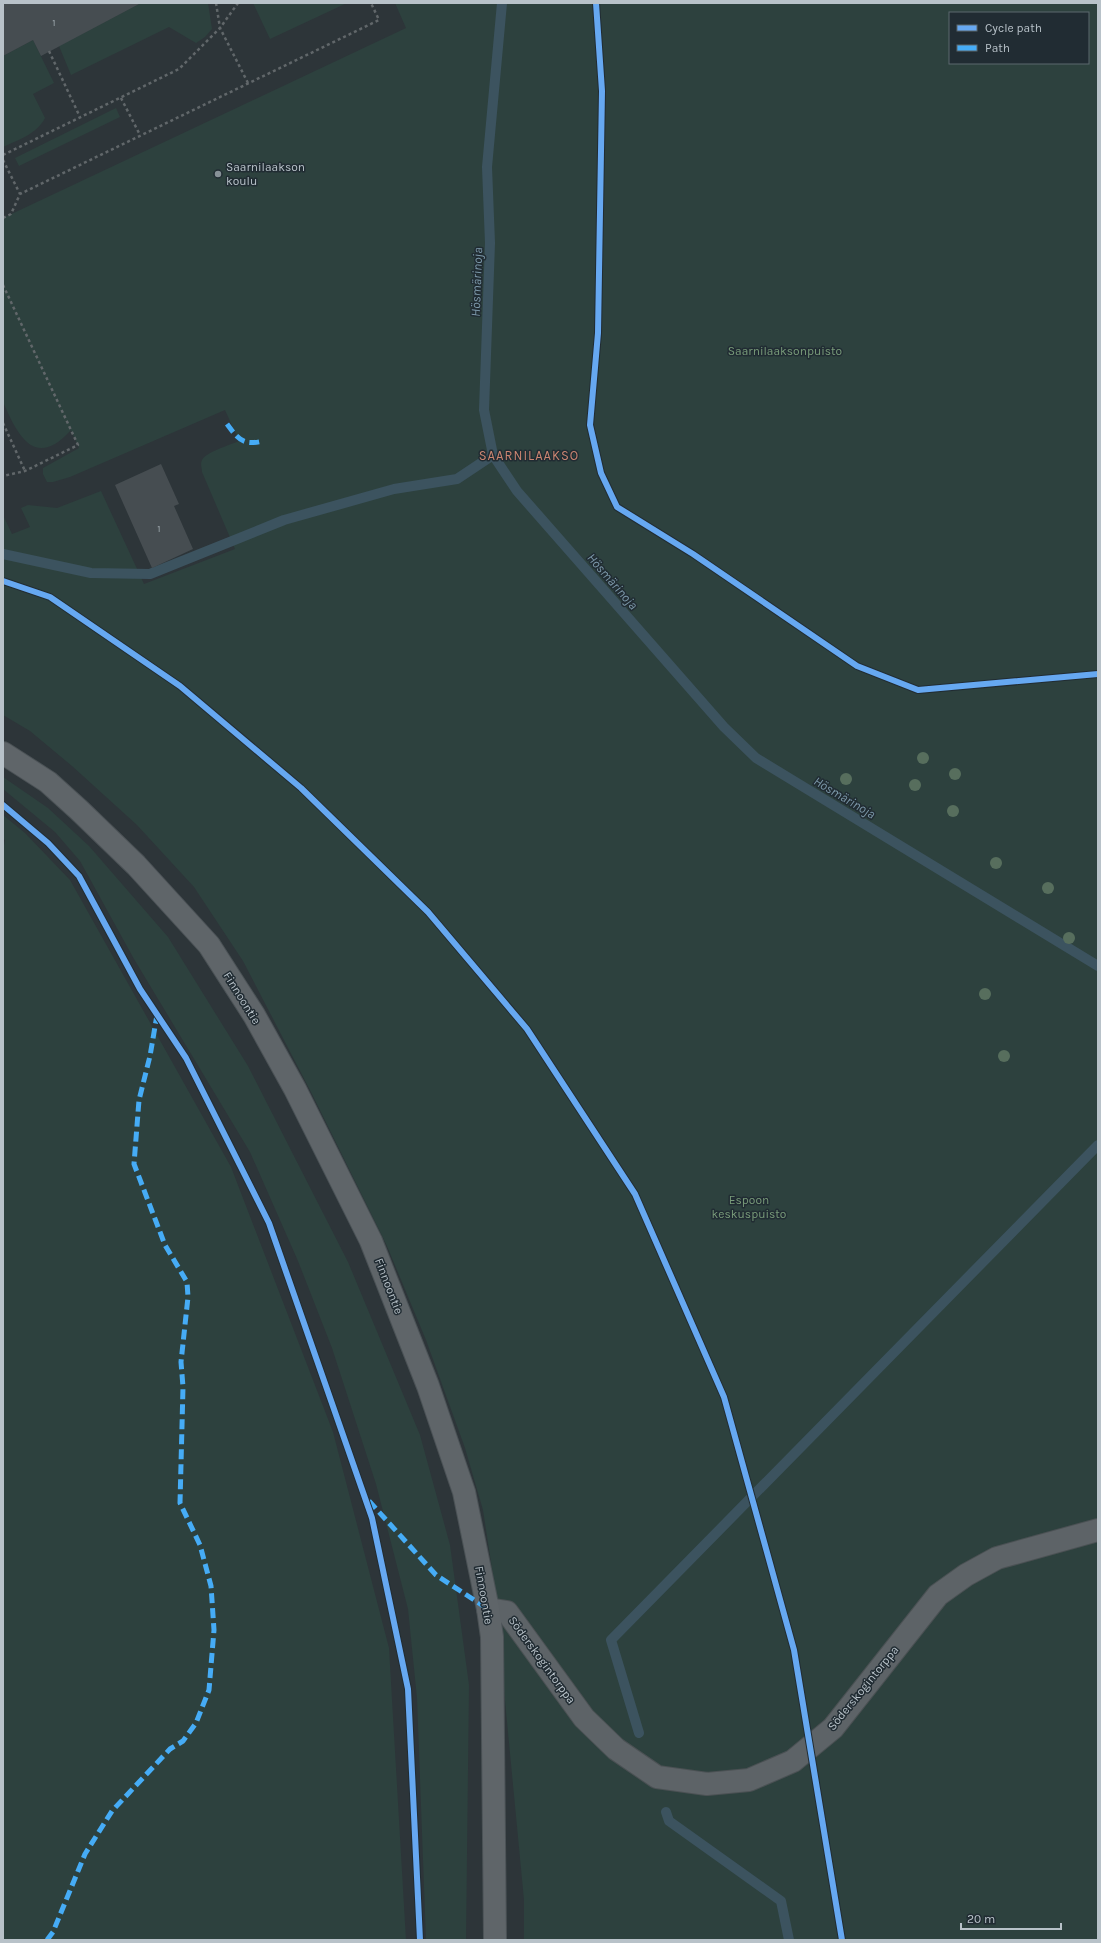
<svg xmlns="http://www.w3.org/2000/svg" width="1101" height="1943" font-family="Karla,sans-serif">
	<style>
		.green { fill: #2d413e; fill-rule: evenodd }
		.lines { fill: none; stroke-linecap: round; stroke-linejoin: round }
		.stream { stroke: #3c535f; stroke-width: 10 }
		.building { fill: #464d51 }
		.street-casing { stroke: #4b5154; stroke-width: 24 }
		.primary-casing { stroke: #4b5256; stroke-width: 24 }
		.path { stroke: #61676a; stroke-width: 2.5; stroke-dasharray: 3 3; stroke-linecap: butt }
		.street { stroke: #5d6367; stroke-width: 22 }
		.primary { stroke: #5f6569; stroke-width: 22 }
		.quiet { stroke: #46acf6; stroke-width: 5; stroke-dasharray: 10 5; stroke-linecap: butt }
		.cycleway-casing { stroke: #212c33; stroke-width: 8 }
		.cycleway { stroke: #66a8f1; stroke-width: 6 }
		.tree { fill: #576e5d }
		.poi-dot { fill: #879197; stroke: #212c33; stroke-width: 1.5 }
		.labels { text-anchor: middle; stroke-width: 3; stroke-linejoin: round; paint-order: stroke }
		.number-label { font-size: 10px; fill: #9ca5ab }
		.poi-label { font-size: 12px; fill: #b8c2c9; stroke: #212c33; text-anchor: start }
		.park-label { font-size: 12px; fill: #799c7a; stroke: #212c33 }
		.street-label { font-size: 12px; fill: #b8c2c9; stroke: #212c33 }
		.water-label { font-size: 13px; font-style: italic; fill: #7c98a9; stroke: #212c33 }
		.neighbourhood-label { font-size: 13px; letter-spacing: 1px; fill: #cb8571; stroke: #212c33 }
	</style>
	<rect width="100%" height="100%" fill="#2d3539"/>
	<!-- green -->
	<path class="green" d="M 141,3 L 208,3 L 212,29 L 205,37 L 196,43 L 169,27 L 71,75 L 59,46 Z
		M 253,3 L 347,3 L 270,39 Z
		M 395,3 L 1098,3 L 1098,1940 L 524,1940 L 524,1900 L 493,1575 L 483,1510 L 465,1448 L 426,1340 L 387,1246 L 311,1092 L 243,961 L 194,887 L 137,825 L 72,766 L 30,731 L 3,715 L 3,515 L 12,534 L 30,527 L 21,508 L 28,505 L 57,508 L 101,491 L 144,584 L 235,549 L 202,472 C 202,468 200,464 202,460 C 206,452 230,445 239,441 L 225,410 L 70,477 L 53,482 L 47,482 L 43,474 L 43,468 L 79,448 L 71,430 C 35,470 18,436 3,402 L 3,218 L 406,28 ZM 950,13 L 1088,13 L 1088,63 L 950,63 Z
		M 33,40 L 54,83 L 33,94 L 45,118 C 37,134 18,140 3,147 L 3,56 Z
		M 116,108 L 120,117 L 19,166 L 15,158 Z
		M 3,777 L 48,808 L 89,846 L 168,937 L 248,1066 L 348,1262 L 420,1435 L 450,1545 L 469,1685 L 466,1940 L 426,1940 L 417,1698 L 408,1609 L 376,1484 L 332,1348 L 298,1261 L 250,1152 L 134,959 L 80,861 L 55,832 L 3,789 Z
		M 3,815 L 25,833 L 70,880 L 231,1167 L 333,1432 L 389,1648 L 406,1940 L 3,1940 L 3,850 L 5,840 L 3,839 Z"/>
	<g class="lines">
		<!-- stream -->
		<path class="stream" d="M 502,3 L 487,167 L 490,243 L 484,410 L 493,455 L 517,491 L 724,727 L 756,758 L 1098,966
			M 3,554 L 91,573 L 150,574 L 284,520 L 394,489 L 457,479 L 493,455
			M 639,1733 L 611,1640 L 1098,1145
			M 666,1812 L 669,1821 L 781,1901 L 789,1940"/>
	</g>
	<!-- building -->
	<path class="building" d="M 3,3 L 141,3 L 41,56 L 33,40 L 3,56 Z
		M 161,464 L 179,504 L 174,506 L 193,549 L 152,568 L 115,485 Z"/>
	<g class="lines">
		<defs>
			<path id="street" d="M 488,1609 L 507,1612 L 584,1718 L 616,1749 L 657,1777 L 707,1784 L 749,1780 L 793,1761 L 833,1728 L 938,1595 L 966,1575 L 997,1558 L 1098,1530"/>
			<path id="primary" d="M 3,753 L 48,782 L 79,810 L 136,865 L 209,945 L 254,1015 L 295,1089 L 371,1241 L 428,1386 L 464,1492 L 488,1609 L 492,1637 L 495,1940"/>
		</defs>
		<!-- street casing -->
		<use href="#street" class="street-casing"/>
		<!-- primary casing -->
		<use href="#primary" class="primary-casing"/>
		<!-- path -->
		<path class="path" d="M 216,3 L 220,28 L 248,83
			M 49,51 L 80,117
			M 121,98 L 140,135
			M 3,155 L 179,69 L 220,28 L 238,3
			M 3,160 L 20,194
			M 3,218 L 11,214 L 20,194 L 379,20 L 371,3
			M 3,285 L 78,445 L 25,471 L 3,476
			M 3,423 L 25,471"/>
		<!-- street -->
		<use href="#street" class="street"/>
		<!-- primary -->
		<use href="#primary" class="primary"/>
		<!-- quiet -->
		<path class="quiet" d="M 227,424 C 238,439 243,446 263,441
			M 369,1501 L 436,1575 L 488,1609
			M 47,1940 L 53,1932 L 85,1854 L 112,1811 L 170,1749 L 183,1741 L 196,1723 L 209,1690 L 214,1630 L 211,1586 L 200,1545 L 180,1503 L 183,1387 L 181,1362 L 188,1297 L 187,1282 L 165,1245 L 134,1164 L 139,1100 L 150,1056 L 157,1015"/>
		<defs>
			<path id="cycleway" d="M 596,3 L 602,91 L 598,333 L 590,425 L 601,473 L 617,507 L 693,554 L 857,666 L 918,690 L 1098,674
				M 3,581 L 50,597 L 180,686 L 301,788 L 428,912 L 527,1029 L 635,1194 L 724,1397 L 794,1650 L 842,1940
				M 3,805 L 48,843 L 79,876 L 140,989 L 186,1058 L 269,1223 L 372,1518 L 408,1689 L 420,1940"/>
		</defs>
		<!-- cycleway casing -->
		<use href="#cycleway" class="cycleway-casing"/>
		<!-- cycleway -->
		<use href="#cycleway" class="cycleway"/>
	</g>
	<!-- trees -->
	<g class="tree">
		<circle cx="923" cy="758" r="6"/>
		<circle cx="955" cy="774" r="6"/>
		<circle cx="846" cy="779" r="6"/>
		<circle cx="915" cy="785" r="6"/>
		<circle cx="953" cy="811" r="6"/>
		<circle cx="996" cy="863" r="6"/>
		<circle cx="1048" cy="888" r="6"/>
		<circle cx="1069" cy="938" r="6"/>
		<circle cx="985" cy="994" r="6"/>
		<circle cx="1004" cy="1056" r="6"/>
	</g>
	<!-- markers -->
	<circle class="poi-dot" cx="218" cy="174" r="4"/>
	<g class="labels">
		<!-- number labels -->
		<g class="number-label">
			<text x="54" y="26">1</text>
			<text x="159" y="532">1</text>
		</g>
		<!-- poi labels -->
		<g class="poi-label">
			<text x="226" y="171">Saarnilaakson<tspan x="226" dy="14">koulu</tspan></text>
		</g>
		<!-- park labels -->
		<g class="park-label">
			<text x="785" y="355">Saarnilaaksonpuisto</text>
			<text x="749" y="1204">Espoon<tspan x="749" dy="14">keskuspuisto</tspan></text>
		</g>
		<!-- street labels -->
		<g class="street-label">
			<text transform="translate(242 998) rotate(58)" y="4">Finnoontie</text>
			<text transform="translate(389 1286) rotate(69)" y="4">Finnoontie</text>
			<text transform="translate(484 1595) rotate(80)" y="4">Finnoontie</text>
			<text transform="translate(542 1660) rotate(54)" y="4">Söderskogintorppa</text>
			<text transform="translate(863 1688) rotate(-51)" y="4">Söderskogintorppa</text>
		</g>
		<!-- water labels -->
		<g class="water-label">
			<text transform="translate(476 282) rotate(-88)" y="5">Hösmärinoja</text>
			<text transform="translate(613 581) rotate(49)" y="5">Hösmärinoja</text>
			<text transform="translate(845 797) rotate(31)" y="5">Hösmärinoja</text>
		</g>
		<!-- neighbourhood labels -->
		<g class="neighbourhood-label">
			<text x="529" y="460">SAARNILAAKSO</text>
		</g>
	</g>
	<!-- border -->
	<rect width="1101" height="1943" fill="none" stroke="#b8c2c9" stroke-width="8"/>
	<!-- legend -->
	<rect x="949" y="12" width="140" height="52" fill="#212c33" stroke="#5d686f"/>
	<rect x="957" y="25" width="20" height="6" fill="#66a8f1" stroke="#5d686f"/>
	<text x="985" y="32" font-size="12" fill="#b8c2c9">Cycle path</text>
	<rect x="957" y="45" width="20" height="6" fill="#46acf6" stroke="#5d686f"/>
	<text x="985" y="52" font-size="12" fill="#b8c2c9">Path</text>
	<!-- scale -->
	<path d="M961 1923v6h100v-6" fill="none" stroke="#b8c2c9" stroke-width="2"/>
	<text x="967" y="1923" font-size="12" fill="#b8c2c9" stroke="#212c33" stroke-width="3" paint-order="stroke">20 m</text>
</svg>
